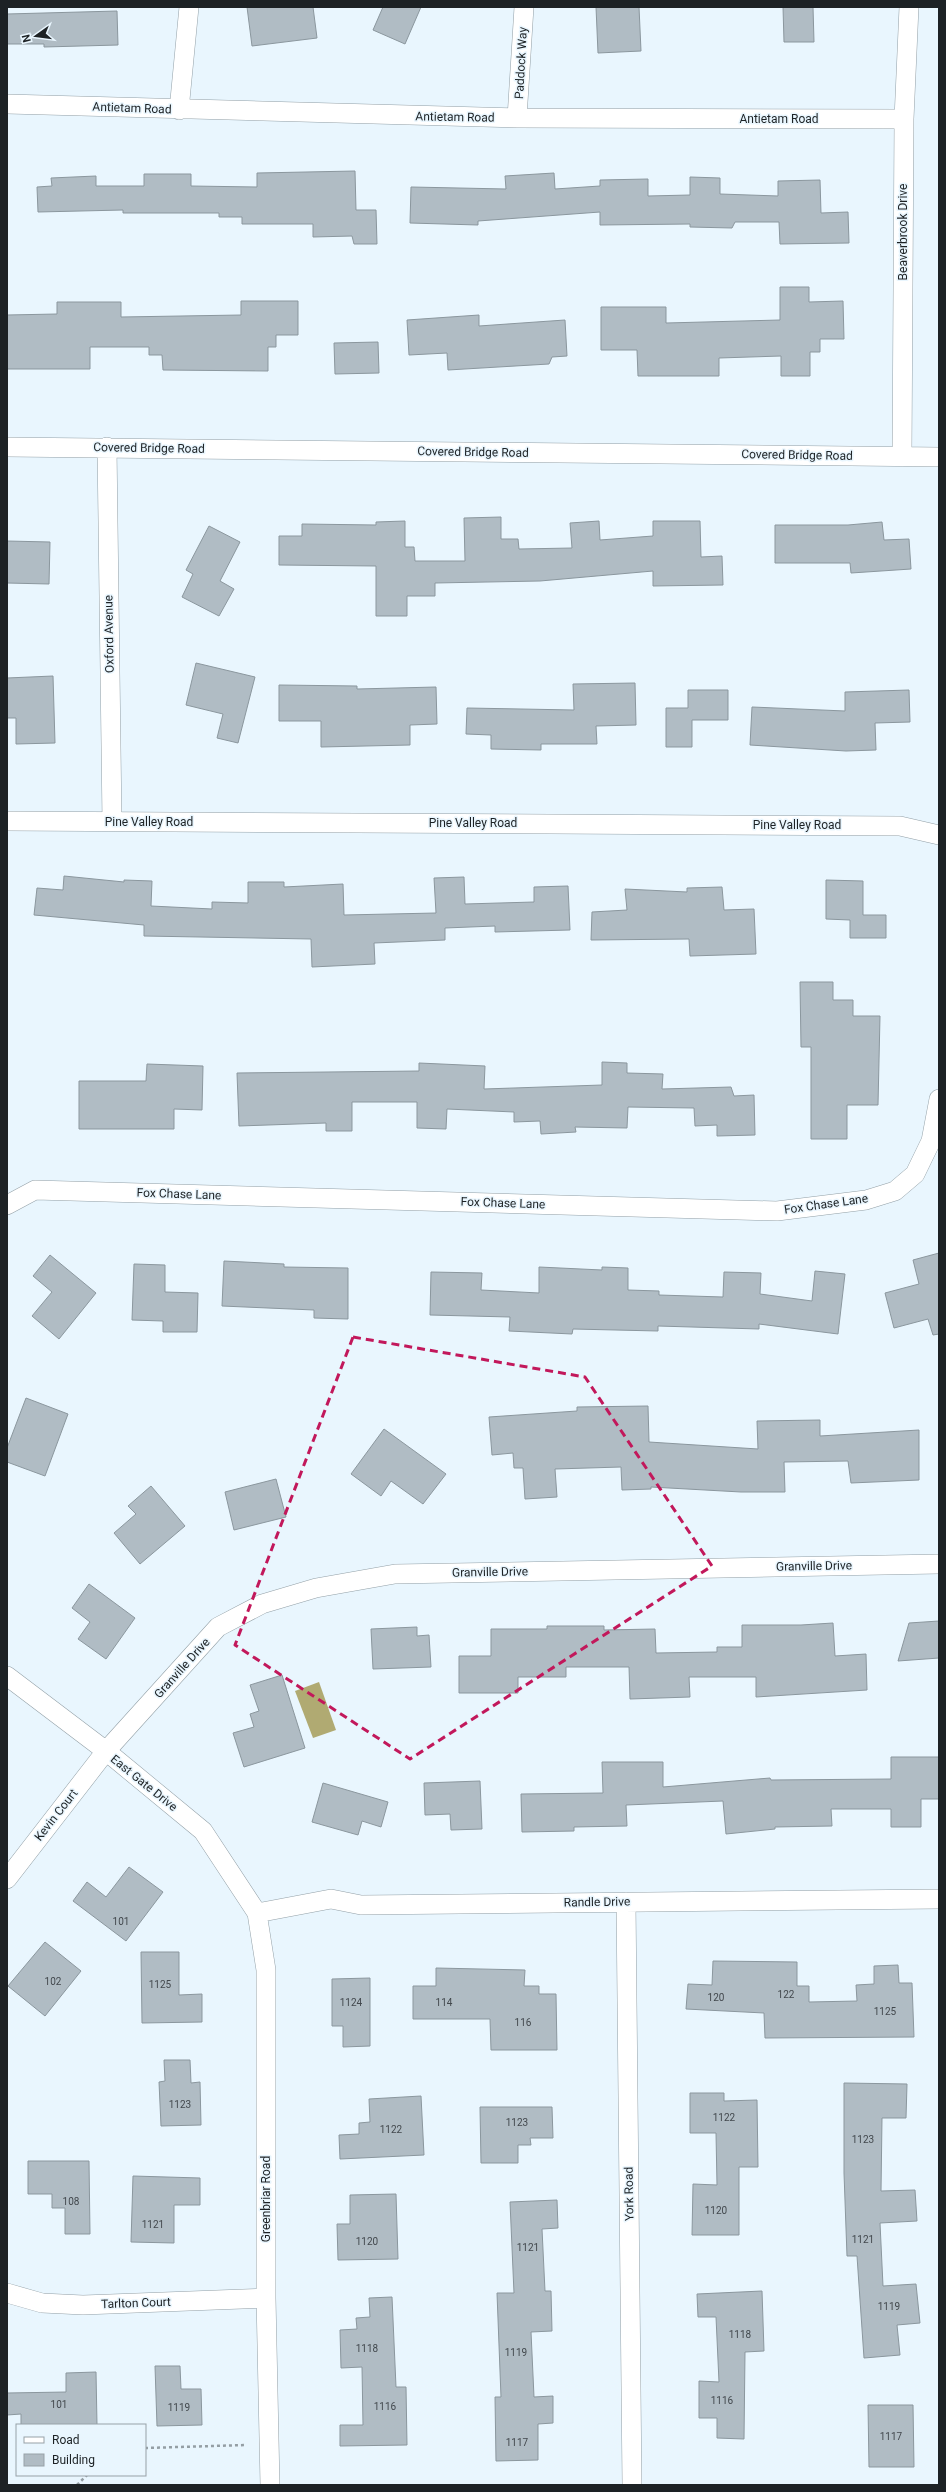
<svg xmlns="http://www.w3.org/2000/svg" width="946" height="2492" font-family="Roboto,sans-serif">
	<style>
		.water { fill: #b0aa72 }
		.building { fill: #b0bcc4; stroke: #8b979e }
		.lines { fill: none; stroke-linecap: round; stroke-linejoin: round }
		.minor-casing { stroke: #93a0a7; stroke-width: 20 }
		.path { stroke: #949ea4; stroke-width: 2.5; stroke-dasharray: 3 3; stroke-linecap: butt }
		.minor { stroke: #fff; stroke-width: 19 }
		.marked { fill: none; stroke: #c2185b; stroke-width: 3; stroke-dasharray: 8 5; stroke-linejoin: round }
		.labels { text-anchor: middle; stroke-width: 3; stroke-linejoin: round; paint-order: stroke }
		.number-label { font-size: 10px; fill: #42484d }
		.street-label { font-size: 12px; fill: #1d2225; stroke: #e9f6fe }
	</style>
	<rect width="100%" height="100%" fill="#e9f6fe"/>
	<!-- water -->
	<path class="water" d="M 319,1682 L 336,1730 L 313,1738 L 295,1691 Z"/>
	<!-- building -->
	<path class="building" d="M 247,7 L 313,7 L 317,38 L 252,46 Z
		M 383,7 L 421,7 L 405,44 L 373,30 Z
		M 596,7 L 639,7 L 641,51 L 598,53 Z
		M 783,7 L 813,7 L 814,42 L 784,42 Z
		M 117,11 L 118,45 L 44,47 L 44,44 L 7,44 L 7,14 Z
		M 355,171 L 356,210 L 376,210 L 377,244 L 354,244 L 352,236 L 313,237 L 313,224 L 242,224 L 242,217 L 219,217 L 219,213 L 123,213 L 123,210 L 38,212 L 37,187 L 52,186 L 51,178 L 96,176 L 96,186 L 144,186 L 144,174 L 191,174 L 191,186 L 257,187 L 257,173 Z
		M 554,173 L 555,189 L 600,186 L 600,180 L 648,179 L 648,196 L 690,195 L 690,177 L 720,178 L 720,194 L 778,196 L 778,181 L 820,180 L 821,213 L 848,212 L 849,243 L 780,244 L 779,222 L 735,222 L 732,228 L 690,227 L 690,224 L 600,225 L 600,212 L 478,221 L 478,225 L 410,223 L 411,187 L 506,189 L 505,176 Z
		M 780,287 L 809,287 L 809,302 L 843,301 L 844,339 L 820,339 L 820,352 L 810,352 L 810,376 L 781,376 L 781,356 L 719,358 L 719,376 L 638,376 L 637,350 L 601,350 L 601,307 L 666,307 L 666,323 L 780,320 Z
		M 241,301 L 298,301 L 298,335 L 276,335 L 276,347 L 268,347 L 268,371 L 163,370 L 162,355 L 149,355 L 149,347 L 90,347 L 90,369 L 7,369 L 7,315 L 57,314 L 57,302 L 121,302 L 121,317 L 241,315 Z
		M 479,315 L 479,326 L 565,320 L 567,356 L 552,357 L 549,364 L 448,370 L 447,353 L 409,355 L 407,320 Z
		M 378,342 L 379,373 L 335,374 L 334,343 Z
		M 501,517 L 501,539 L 518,539 L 519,549 L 572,548 L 570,523 L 599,521 L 600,540 L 653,536 L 653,521 L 700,521 L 701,557 L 722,556 L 723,585 L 653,586 L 653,571 L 540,581 L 435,583 L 435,596 L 407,596 L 407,616 L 376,616 L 376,566 L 279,565 L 279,536 L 302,536 L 302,524 L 376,525 L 376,522 L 405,521 L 405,547 L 414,547 L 415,561 L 465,561 L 464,518 Z
		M 882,522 L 884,540 L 909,539 L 911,569 L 851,573 L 850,563 L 775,563 L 775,525 L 848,525 Z
		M 209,526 L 240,542 L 220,581 L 234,589 L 219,616 L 182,597 L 193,574 L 186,570 Z
		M 7,541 L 50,542 L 49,584 L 7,583 Z
		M 196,663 L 255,677 L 238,743 L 217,738 L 223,714 L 186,705 Z
		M 53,676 L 55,743 L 16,744 L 16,718 L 7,718 L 7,678 Z
		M 635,683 L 636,725 L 596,726 L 597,744 L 541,744 L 541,750 L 491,749 L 491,735 L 466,734 L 467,708 L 574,710 L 573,684 Z
		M 279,685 L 357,686 L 357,689 L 436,687 L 437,724 L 410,725 L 410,745 L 321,747 L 321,721 L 279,721 Z
		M 688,690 L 728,690 L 728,720 L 692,720 L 692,747 L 666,747 L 666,708 L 688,708 Z
		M 909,690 L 910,722 L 875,723 L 876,750 L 846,751 L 750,745 L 752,707 L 845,711 L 845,692 Z
		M 64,876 L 124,882 L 124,880 L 152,881 L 151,906 L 212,909 L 212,902 L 248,903 L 248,882 L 284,882 L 284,887 L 343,884 L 344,915 L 436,913 L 434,878 L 464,877 L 465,904 L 534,902 L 534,887 L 568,886 L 570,930 L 495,932 L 495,926 L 445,928 L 445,940 L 374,943 L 375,964 L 312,967 L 311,939 L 144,936 L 144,925 L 34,915 L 37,888 L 63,890 Z
		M 826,880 L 863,881 L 863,915 L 886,915 L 886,938 L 850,938 L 850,920 L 826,919 Z
		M 722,887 L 724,910 L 754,909 L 756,954 L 690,956 L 689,939 L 591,940 L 592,912 L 627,910 L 625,889 L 687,892 L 687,888 Z
		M 800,982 L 833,982 L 833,1000 L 853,1000 L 853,1016 L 880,1016 L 878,1105 L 847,1105 L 847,1139 L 811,1139 L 811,1047 L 801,1047 Z
		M 602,1062 L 627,1063 L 627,1073 L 663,1074 L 662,1089 L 731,1087 L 734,1096 L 754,1095 L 755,1135 L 717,1136 L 717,1125 L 695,1126 L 694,1108 L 628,1107 L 627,1128 L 575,1127 L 576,1132 L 541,1134 L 540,1121 L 514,1122 L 514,1112 L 447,1109 L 446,1129 L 417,1128 L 417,1102 L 352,1102 L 352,1131 L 326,1131 L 326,1123 L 239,1126 L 237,1073 L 419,1071 L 419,1063 L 485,1066 L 484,1089 L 602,1085 Z
		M 147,1064 L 203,1066 L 202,1110 L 174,1109 L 174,1129 L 79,1129 L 79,1081 L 146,1081 Z
		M 939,1253 L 939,1334 L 933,1335 L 928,1319 L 894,1328 L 885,1293 L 919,1284 L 913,1260 Z
		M 50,1255 L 96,1293 L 59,1339 L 32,1316 L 52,1292 L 33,1276 Z
		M 224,1261 L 284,1264 L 284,1267 L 348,1268 L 348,1319 L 314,1318 L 314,1310 L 222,1306 Z
		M 134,1264 L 165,1265 L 165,1292 L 198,1293 L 197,1332 L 163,1332 L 163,1321 L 132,1320 Z
		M 539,1267 L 602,1270 L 602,1267 L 628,1268 L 628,1290 L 659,1291 L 659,1295 L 723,1297 L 724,1272 L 761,1273 L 760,1294 L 812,1301 L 815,1271 L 845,1274 L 838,1334 L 759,1324 L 759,1329 L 658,1326 L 658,1331 L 573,1329 L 572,1334 L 509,1331 L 510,1317 L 430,1315 L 431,1272 L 482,1273 L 481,1290 L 539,1293 Z
		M 26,1398 L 68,1414 L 45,1476 L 7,1462 L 7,1448 Z
		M 648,1406 L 649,1442 L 758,1449 L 757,1421 L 820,1420 L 820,1436 L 919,1430 L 919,1480 L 851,1483 L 848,1461 L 784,1462 L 785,1492 L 741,1492 L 651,1487 L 651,1489 L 622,1490 L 621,1467 L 555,1469 L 557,1497 L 525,1499 L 523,1468 L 514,1468 L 513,1453 L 492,1455 L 489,1417 L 577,1411 L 577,1407 Z
		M 384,1429 L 446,1474 L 423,1504 L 391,1481 L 381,1496 L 351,1474 Z
		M 276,1479 L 286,1517 L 234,1530 L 225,1492 Z
		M 151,1486 L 185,1526 L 140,1564 L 114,1533 L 136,1514 L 128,1506 Z
		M 89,1584 L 135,1618 L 106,1659 L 78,1639 L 90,1622 L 72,1608 Z
		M 939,1621 L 939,1658 L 898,1661 L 909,1623 Z
		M 833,1623 L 835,1656 L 866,1654 L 867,1690 L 756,1697 L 756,1677 L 689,1677 L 690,1697 L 630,1699 L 629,1667 L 566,1667 L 566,1677 L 518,1677 L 518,1693 L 459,1693 L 459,1656 L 491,1656 L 491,1629 L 547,1629 L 547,1626 L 604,1626 L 604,1630 L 655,1629 L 656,1653 L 717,1652 L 717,1647 L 742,1647 L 742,1625 L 801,1625 Z
		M 417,1627 L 417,1636 L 429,1635 L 431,1667 L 373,1669 L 371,1629 Z
		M 282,1675 L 305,1748 L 244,1767 L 233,1733 L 254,1727 L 250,1714 L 259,1711 L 250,1685 Z
		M 891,1757 L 939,1757 L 939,1799 L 921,1799 L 921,1827 L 891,1827 L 891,1809 L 831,1809 L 832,1826 L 775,1827 L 775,1829 L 726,1834 L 723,1801 L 626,1805 L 627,1826 L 574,1827 L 574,1831 L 522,1832 L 521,1794 L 603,1793 L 602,1762 L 663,1762 L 663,1787 L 770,1778 L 771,1780 L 891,1779 Z
		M 480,1781 L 482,1829 L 451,1830 L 450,1814 L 425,1815 L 424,1783 Z
		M 323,1783 L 388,1802 L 381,1827 L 362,1821 L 358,1835 L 312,1822 Z
		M 129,1867 L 163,1892 L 126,1941 L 73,1901 L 87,1882 L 106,1897 Z
		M 45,1942 L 81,1971 L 45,2016 L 8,1986 Z
		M 141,1952 L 179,1952 L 179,1995 L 202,1994 L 202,2022 L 142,2023 Z
		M 713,1961 L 797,1962 L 797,1986 L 809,1986 L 809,2002 L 857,2001 L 856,1985 L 874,1984 L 874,1966 L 898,1965 L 899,1983 L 912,1983 L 914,2037 L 765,2038 L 764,2013 L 686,2009 L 688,1984 L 712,1985 Z
		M 436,1968 L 525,1970 L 524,1986 L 539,1986 L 539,1994 L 556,1994 L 557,2050 L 491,2050 L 490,2019 L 413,2019 L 413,1986 L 436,1986 Z
		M 370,1978 L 370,2046 L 343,2047 L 343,2026 L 332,2026 L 332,1979 Z
		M 164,2060 L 190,2060 L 191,2083 L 200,2082 L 201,2125 L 161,2126 L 159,2082 L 165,2081 Z
		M 844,2083 L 907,2084 L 906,2118 L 882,2118 L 881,2191 L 915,2190 L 917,2221 L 880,2223 L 883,2286 L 916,2284 L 920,2323 L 897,2325 L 900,2355 L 864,2358 L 857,2256 L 847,2256 L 844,2173 Z
		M 690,2093 L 724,2093 L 724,2101 L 757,2100 L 758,2167 L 739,2167 L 739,2235 L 692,2235 L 693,2184 L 717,2185 L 716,2133 L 690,2133 Z
		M 421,2096 L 424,2155 L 340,2159 L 339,2135 L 359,2134 L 359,2123 L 370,2122 L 369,2099 Z
		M 480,2107 L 552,2107 L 553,2138 L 530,2138 L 531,2145 L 518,2145 L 518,2163 L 481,2163 Z
		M 28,2161 L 89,2161 L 90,2234 L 65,2234 L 65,2208 L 52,2208 L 52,2194 L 28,2194 Z
		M 133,2176 L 200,2178 L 200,2205 L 174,2205 L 174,2243 L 131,2242 Z
		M 396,2194 L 398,2259 L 338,2260 L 337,2224 L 350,2224 L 350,2195 Z
		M 557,2200 L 558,2228 L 542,2229 L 545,2291 L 551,2291 L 552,2331 L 531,2332 L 534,2397 L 553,2396 L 553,2423 L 538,2424 L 538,2460 L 496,2461 L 495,2397 L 501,2397 L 497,2293 L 514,2293 L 510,2202 Z
		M 762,2291 L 764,2351 L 745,2352 L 744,2439 L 717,2438 L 717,2418 L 699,2418 L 699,2381 L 719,2382 L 716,2317 L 698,2317 L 697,2294 Z
		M 392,2297 L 396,2387 L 406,2387 L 407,2445 L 340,2446 L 340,2425 L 363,2425 L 362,2367 L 341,2368 L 340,2330 L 357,2329 L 356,2318 L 370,2317 L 369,2298 Z
		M 155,2366 L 180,2366 L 181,2389 L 201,2389 L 202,2425 L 157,2426 Z
		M 96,2372 L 97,2425 L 21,2425 L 21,2414 L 7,2415 L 7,2393 L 66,2392 L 66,2373 Z
		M 868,2405 L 913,2405 L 914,2467 L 869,2467 Z"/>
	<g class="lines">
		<defs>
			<path id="minor" d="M 7,104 L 517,118 L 904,119
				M 179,110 L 189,7
				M 517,118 L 524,7
				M 7,447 L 939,457
				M 107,447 L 112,821
				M 902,457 L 904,119 L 909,7
				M 7,821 L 900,826 L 939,835
				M 7,1205 L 35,1190 L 777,1211 L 866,1200 L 895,1191 L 915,1174 L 931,1141 L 939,1099
				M 7,1676 L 106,1751 L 203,1831 L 257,1913 L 266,1970 L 266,2298 L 270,2485
				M 7,1879 L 106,1751 L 218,1627 L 262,1604 L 316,1588 L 395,1574 L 939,1564
				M 626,1902 L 632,2485
				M 257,1913 L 331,1899 L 361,1905 L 939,1899
				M 7,2293 L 42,2303 L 83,2305 L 266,2298"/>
		</defs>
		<!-- minor casing -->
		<use href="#minor" class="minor-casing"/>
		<!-- path -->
		<path class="path" d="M 145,2448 L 246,2445
			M 77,2485 L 87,2475"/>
		<!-- minor -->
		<use href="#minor" class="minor"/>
	</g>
	<!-- marked area -->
	<path class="marked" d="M 353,1337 L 585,1377 L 712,1566 L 410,1759 L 235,1645 Z"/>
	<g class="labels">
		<!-- number labels -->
		<g class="number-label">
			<text x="121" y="1925">101</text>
			<text x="53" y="1985">102</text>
			<text x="160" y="1988">1125</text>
			<text x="786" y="1998">122</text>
			<text x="716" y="2001">120</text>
			<text x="351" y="2006">1124</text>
			<text x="444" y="2006">114</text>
			<text x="885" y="2015">1125</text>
			<text x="523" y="2026">116</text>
			<text x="180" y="2108">1123</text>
			<text x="724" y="2121">1122</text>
			<text x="517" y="2126">1123</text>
			<text x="391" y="2133">1122</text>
			<text x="863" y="2143">1123</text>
			<text x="71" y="2205">108</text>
			<text x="716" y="2214">1120</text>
			<text x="153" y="2228">1121</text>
			<text x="863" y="2243">1121</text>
			<text x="367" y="2245">1120</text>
			<text x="528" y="2251">1121</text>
			<text x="889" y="2310">1119</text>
			<text x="740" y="2338">1118</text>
			<text x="367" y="2352">1118</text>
			<text x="516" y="2356">1119</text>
			<text x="722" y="2404">1116</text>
			<text x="59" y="2408">101</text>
			<text x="385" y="2410">1116</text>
			<text x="179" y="2411">1119</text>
			<text x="891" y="2440">1117</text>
			<text x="517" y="2446">1117</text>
		</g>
		<!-- street labels -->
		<g class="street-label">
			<text transform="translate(521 63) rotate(-87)" y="4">Paddock Way</text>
			<text transform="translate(132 108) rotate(2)" y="4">Antietam Road</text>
			<text transform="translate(455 117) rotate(1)" y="4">Antietam Road</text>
			<text x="779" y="123">Antietam Road</text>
			<text transform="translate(903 232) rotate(-90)" y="4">Beaverbrook Drive</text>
			<text transform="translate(149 448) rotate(1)" y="4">Covered Bridge Road</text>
			<text transform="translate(473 452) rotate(1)" y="4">Covered Bridge Road</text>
			<text transform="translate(797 455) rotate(1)" y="4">Covered Bridge Road</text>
			<text transform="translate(109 634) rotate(-91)" y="4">Oxford Avenue</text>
			<text x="149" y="826">Pine Valley Road</text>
			<text x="473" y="827">Pine Valley Road</text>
			<text x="797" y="829">Pine Valley Road</text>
			<text transform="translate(179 1194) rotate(2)" y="4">Fox Chase Lane</text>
			<text transform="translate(503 1203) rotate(2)" y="4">Fox Chase Lane</text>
			<text transform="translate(826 1204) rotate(-8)" y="4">Fox Chase Lane</text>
			<text transform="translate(814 1566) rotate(-1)" y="4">Granville Drive</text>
			<text transform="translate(490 1572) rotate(-1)" y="4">Granville Drive</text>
			<text transform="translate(182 1668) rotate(-48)" y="4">Granville Drive</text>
			<text transform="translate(144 1783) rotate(39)" y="4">East Gate Drive</text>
			<text transform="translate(56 1815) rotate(-52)" y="4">Kevin Court</text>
			<text transform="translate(597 1902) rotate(-1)" y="4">Randle Drive</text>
			<text transform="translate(629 2194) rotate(-91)" y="4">York Road</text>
			<text transform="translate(266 2199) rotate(-90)" y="4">Greenbriar Road</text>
			<text transform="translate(136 2303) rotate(-2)" y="4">Tarlton Court</text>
		</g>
	</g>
	<!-- border -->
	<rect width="946" height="2492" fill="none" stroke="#1d2225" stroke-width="16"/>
	<!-- legend -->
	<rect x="16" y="2424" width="130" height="52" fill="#e9f6fe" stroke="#97a1a7"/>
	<rect x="24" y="2437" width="20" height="6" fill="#ffffff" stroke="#97a1a7"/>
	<text x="52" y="2444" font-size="12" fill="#1d2225">Road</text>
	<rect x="24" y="2454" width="20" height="12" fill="#b0bcc4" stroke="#97a1a7"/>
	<text x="52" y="2464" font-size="12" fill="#1d2225">Building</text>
	<!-- north arrow -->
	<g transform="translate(36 36) rotate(256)" stroke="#e9f6fe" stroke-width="3" paint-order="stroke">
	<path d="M0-3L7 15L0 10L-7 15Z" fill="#1d2225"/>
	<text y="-6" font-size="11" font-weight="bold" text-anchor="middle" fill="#1d2225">N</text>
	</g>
</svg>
